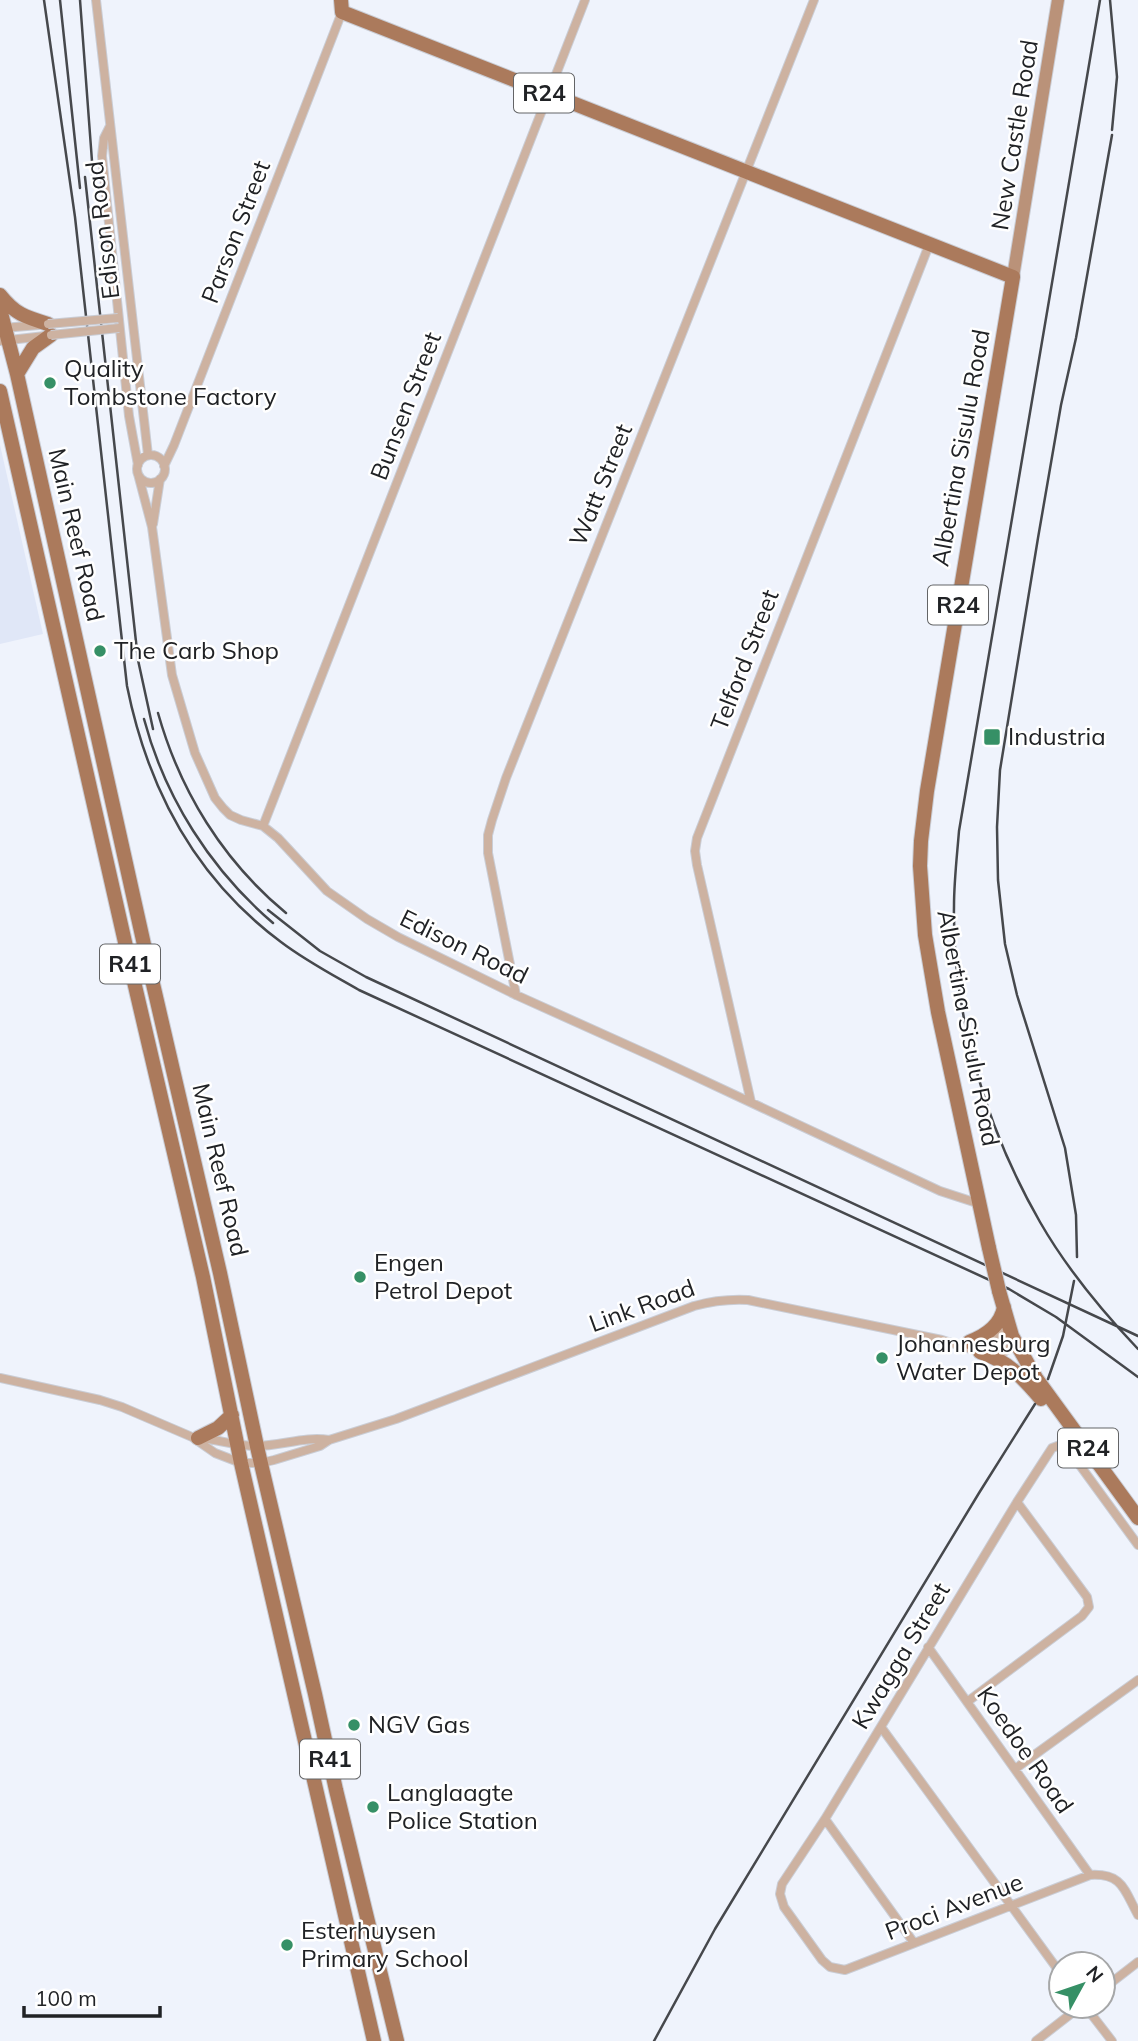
<svg xmlns="http://www.w3.org/2000/svg" width="1138" height="2041" font-family="Mulish,sans-serif">
	<style>
		.built { fill: #e0e7f7 }
		.lines { fill: none; stroke-linecap: round; stroke-linejoin: round }
		.street-casing { stroke: #cacdd5; stroke-width: 10 }
		.secondary-casing { stroke: #cacdd5; stroke-width: 14 }
		.primary-casing { stroke: #cacdd5; stroke-width: 16 }
		.street { stroke: #cdb2a1; stroke-width: 8 }
		.secondary { stroke: #ba9279; stroke-width: 12 }
		.primary { stroke: #ab7a5c; stroke-width: 14 }
		.rail { stroke: #46484c; stroke-width: 2.5 }
		.street-bridge-casing { stroke: #cacdd5; stroke-width: 10; stroke-linecap: butt }
		.primary-bridge-casing { stroke: #cacdd5; stroke-width: 16; stroke-linecap: butt }
		.street-bridge { stroke: #cdb2a1; stroke-width: 8 }
		.primary-bridge { stroke: #ab7a5c; stroke-width: 14 }
		.poi-dot { fill: #369066; stroke: #fff; stroke-width: 2.5 }
		.labels { text-anchor: middle; stroke-width: 5; stroke-linejoin: round; paint-order: stroke }
		.shield { fill: #fff; stroke: #636466; stroke-width: 2 }
		.shield-label { font-size: 23px; font-weight: bold; fill: #202225 }
		.street-label { font-size: 24px; fill: #202225; stroke: #fff }
		.poi-label { font-size: 24px; fill: #202225; stroke: #fff; text-anchor: start }
	</style>
	<rect width="100%" height="100%" fill="#eff3fc"/>
	<!-- built -->
	<path class="built" d="M 0,445 L 43,634 L 0,644 Z"/>
	<g class="lines">
		<defs>
			<path id="street" d="M 96,0 L 148,455
				M 110,126 L 104,138 L 102,156 L 129,416 L 138,465
				M 3,328 L 39,325
				M 0,341 L 45,336
				M137 469a14 14 0 1 1 28 0a14 14 0 1 1-28 0Z
				M 164,466 L 174,445 L 342,12
				M 138,474 L 152,527 L 172,675 L 195,753 L 215,798 L 223,808 L 230,815 L 241,820 L 263,826 L 278,838 L 327,891 L 367,919 L 398,937 L 516,995 L 658,1059 L 940,1191 L 980,1204
				M 153,524 L 160,479
				M 263,826 L 585,0
				M 516,995 L 488,853 L 488,835 L 492,820 L 506,778 L 814,0
				M 751,1102 L 697,865 L 695,851 L 697,838 L 929,245
				M 987,1339 L 1003,1332 L 1012,1336
				M 0,1378 L 100,1400 L 122,1407 L 192,1437 L 215,1453 L 241,1463 L 261,1463 L 274,1460 L 320,1446 L 329,1440 L 396,1419 L 694,1306 C 712,1301 729,1299 748,1300 L 942,1340 L 980,1352 L 1004,1352 L 1011,1347 L 1013,1340
				M 201,1438 C 219,1440 237,1446 256,1446 C 281,1446 305,1436 329,1440
				M 1138,1545 L 1068,1449 L 1060,1445 L 1052,1448 L 1017,1502 L 825,1819 L 782,1884 L 780,1894 L 784,1907 L 822,1960 L 830,1967 L 845,1970 L 1090,1875 C 1123,1873 1124,1890 1138,1915
				M 928,1647 L 1090,1875
				M 967,1702 L 1082,1616 L 1089,1607 L 1087,1597 L 1017,1502
				M 881,1727 L 1061,1974
				M 1015,1769 L 1138,1680
				M 825,1819 L 914,1943
				M 1103,1989 L 1138,1962
				M 1085,2006 L 1112,2041
				M 1036,2041 L 1081,2006"/>
			<path id="secondary" d="M 1013,277 L 1058,0"/>
			<path id="primary" d="M 341,0 L 342,12 L 1013,277 L 927,791 L 921,841 L 920,866 L 925,935 L 938,1012 L 989,1248
				M 0,295 C 15,314 25,317 48,324
				M 0,309 L 17,374 L 147,958 L 220,1273 L 258,1451 L 315,1694 L 336,1790 L 397,2041
				M 17,374 L 33,348 L 51,335
				M 0,391 L 132,973 L 203,1277 L 241,1463 L 374,2041
				M 999,1291 L 1012,1336 L 1036,1378 L 1138,1518
				M 969,1342 C 985,1336 1001,1325 1004,1307
				M 980,1352 C 1008,1361 1023,1378 1041,1399
				M 198,1438 L 218,1428 L 232,1415"/>
		</defs>
		<!-- street casing -->
		<use href="#street" class="street-casing"/>
		<!-- secondary casing -->
		<use href="#secondary" class="secondary-casing"/>
		<!-- primary casing -->
		<use href="#primary" class="primary-casing"/>
		<!-- street -->
		<use href="#street" class="street"/>
		<!-- secondary -->
		<use href="#secondary" class="secondary"/>
		<!-- primary -->
		<use href="#primary" class="primary"/>
		<!-- rail -->
		<path class="rail" d="M 44,0 L 75,217 L 127,686 C 148,790 195,878 281,942 C 306,961 333,975 359,990 L 1009,1289 L 1056,1317 L 1138,1377
			M 60,0 L 80,188
			M 80,0 L 94,188
			M 1100,0 L 959,831 C 957,856 954,881 954,906 C 952,1015 986,1128 1040,1222 C 1067,1269 1101,1310 1138,1349
			M 1110,0 L 1117,77 L 1112,130
			M 85,177 L 138,660 L 153,729
			M 158,713 C 180,791 223,861 286,913
			M 144,719 C 165,798 211,870 273,923
			M 268,910 L 320,951 L 366,977 L 1138,1336
			M 1077,1257 L 1076,1215 L 1065,1148 L 1017,995 L 1005,944 L 998,880 L 997,827 L 1000,770 L 1038,538 L 1061,405 L 1076,338 L 1112,135
			M 1048,1379 L 1063,1336 L 1074,1281
			M 654,2041 L 715,1929 L 979,1493 L 1035,1404"/>
		<defs>
			<path id="street-bridge" d="M 48,324 L 118,318
				M 51,335 L 119,328"/>
			<path id="primary-bridge" d="M 989,1248 L 999,1291"/>
		</defs>
		<!-- street-bridge casing -->
		<use href="#street-bridge" class="street-bridge-casing"/>
		<!-- primary-bridge casing -->
		<use href="#primary-bridge" class="primary-bridge-casing"/>
		<!-- street-bridge -->
		<use href="#street-bridge" class="street-bridge"/>
		<!-- primary-bridge -->
		<use href="#primary-bridge" class="primary-bridge"/>
	</g>
	<!-- markers -->
	<g class="poi-dot">
		<circle cx="50" cy="383" r="7"/>
		<circle cx="100" cy="651" r="7"/>
		<rect x="983" y="728" width="18" height="18" rx="3.5"/>
		<circle cx="360" cy="1277" r="7"/>
		<circle cx="882" cy="1358" r="7"/>
		<circle cx="354" cy="1725" r="7"/>
		<circle cx="373" cy="1807" r="7"/>
		<circle cx="287" cy="1945" r="7"/>
	</g>
	<g class="labels">
		<!-- shield labels -->
		<g class="shield">
			<rect x="514" y="73.5" width="60" height="39" rx="5"/>
			<rect x="928" y="585.5" width="60" height="39" rx="5"/>
			<rect x="100" y="944.5" width="60" height="39" rx="5"/>
			<rect x="1058" y="1428.5" width="60" height="39" rx="5"/>
			<rect x="300" y="1739.5" width="60" height="39" rx="5"/>
		</g>
		<g class="shield-label">
			<text x="544" y="101">R24</text>
			<text x="958" y="613">R24</text>
			<text x="130" y="972">R41</text>
			<text x="1088" y="1456">R24</text>
			<text x="330" y="1767">R41</text>
		</g>
		<!-- street labels -->
		<g class="street-label">
			<text transform="translate(1015 135) rotate(-81)" y="8">New Castle Road</text>
			<text transform="translate(103 230) rotate(-97)" y="8">Edison Road</text>
			<text transform="translate(236 232) rotate(-69)" y="8">Parson Street</text>
			<text transform="translate(406 406) rotate(-69)" y="8">Bunsen Street</text>
			<text transform="translate(961 448) rotate(-80)" y="8">Albertina Sisulu Road</text>
			<text transform="translate(601 485) rotate(-68)" y="8">Watt Street</text>
			<text transform="translate(76 535) rotate(77)" y="8">Main Reef Road</text>
			<text transform="translate(745 660) rotate(-69)" y="8">Telford Street</text>
			<text transform="translate(464 947) rotate(26)" y="8">Edison Road</text>
			<text transform="translate(968 1028) rotate(79)" y="8">Albertina Sisulu Road</text>
			<text transform="translate(220 1170) rotate(77)" y="8">Main Reef Road</text>
			<text transform="translate(642 1306) rotate(-20)" y="8">Link Road</text>
			<text transform="translate(901 1656) rotate(-59)" y="8">Kwagga Street</text>
			<text transform="translate(1025 1750) rotate(55)" y="8">Koedoe Road</text>
			<text transform="translate(954 1907) rotate(-21)" y="8">Proci Avenue</text>
		</g>
		<!-- poi labels -->
		<g class="poi-label">
			<text x="64" y="377">Quality<tspan x="64" dy="28">Tombstone Factory</tspan></text>
			<text x="114" y="659">The Carb Shop</text>
			<text x="1008" y="745">Industria</text>
			<text x="374" y="1271">Engen<tspan x="374" dy="28">Petrol Depot</tspan></text>
			<text x="896" y="1352">Johannesburg<tspan x="896" dy="28">Water Depot</tspan></text>
			<text x="368" y="1733">NGV Gas</text>
			<text x="387" y="1801">Langlaagte<tspan x="387" dy="28">Police Station</tspan></text>
			<text x="301" y="1939">Esterhuysen<tspan x="301" dy="28">Primary School</tspan></text>
		</g>
	</g>
	<!-- north arrow -->
	<g transform="translate(1082 1985) rotate(50)"><circle r="33" fill="#ffffff" stroke="#a6a7a8" stroke-width="2"/>
	<path d="M0-5L12 26L0 18L-12 26Z" fill="#369066"/>
	<text y="-10" font-size="19" font-weight="bold" text-anchor="middle" fill="#202225">N</text>
	</g>
	<!-- scale -->
	<path d="M24 2006v10h136v-10" fill="none" stroke="#202225" stroke-width="3.5"/>
	<text x="35" y="2006" font-size="21" fill="#202225" stroke="#ffffff" stroke-width="5" paint-order="stroke">100 m</text>
</svg>
